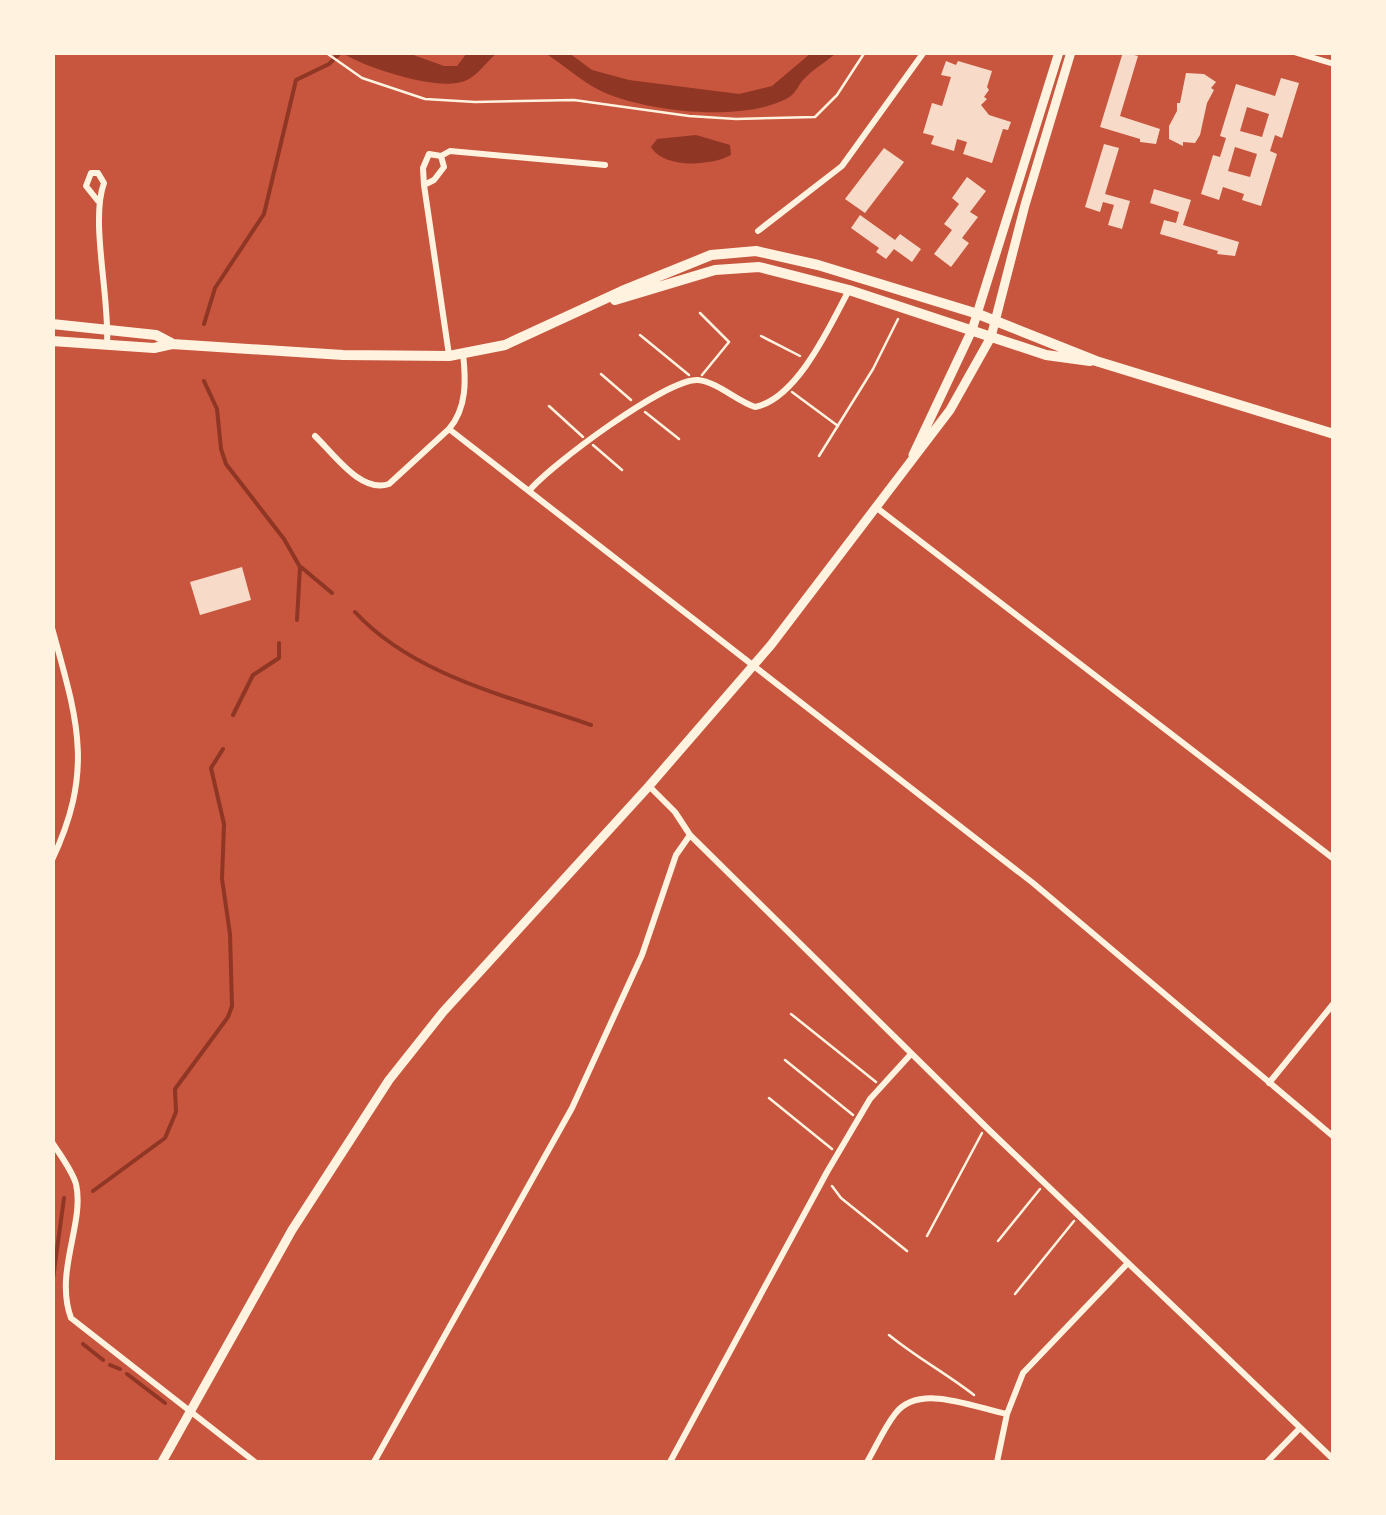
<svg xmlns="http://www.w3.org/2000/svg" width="1386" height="1515" font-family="'Asap Condensed',sans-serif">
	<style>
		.water { fill: #8f3625 }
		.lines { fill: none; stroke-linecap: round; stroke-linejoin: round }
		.stream { stroke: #8f3625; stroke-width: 4 }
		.building { fill: #f7dbc8; fill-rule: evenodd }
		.path { stroke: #fff3e0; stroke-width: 2.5 }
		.minor { stroke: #fff3e0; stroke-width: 6 }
		.secondary { stroke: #fff3e0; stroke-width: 9 }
		.primary { stroke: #fff3e0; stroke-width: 10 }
	</style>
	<rect width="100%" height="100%" fill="#c8553d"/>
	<!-- water -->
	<path class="water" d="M 342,53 L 408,53 L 444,66 L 457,66 L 467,53 L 497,53 C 487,61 479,74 467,80 C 440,93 367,68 342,53 Z
		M 545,53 L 569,53 L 592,70 L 629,80 L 739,94 L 772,86 L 811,53 L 836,53 C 826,62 815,68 806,77 C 797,85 797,94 786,99 C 741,122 648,112 603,92 C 582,82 564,65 545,53 Z
		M 696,135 L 730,145 L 731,155 C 711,166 664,169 651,147 L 657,139 Z"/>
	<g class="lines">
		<!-- stream -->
		<path class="stream" d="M 204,324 L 215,288 L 264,214 L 296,80 L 329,64 L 341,52
			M 204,381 L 217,409 L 221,449 L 226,464 L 284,539 L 300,567 L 297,620
			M 301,567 L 332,593
			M 355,612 C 414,676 511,697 591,725
			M 233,715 L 253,675 L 279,658 L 279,643
			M 93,1191 L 165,1138 L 176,1112 L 175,1089 L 228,1017 L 232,1006 L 230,934 L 222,879 L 224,824 L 211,768 L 223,749
			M 52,1286 L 64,1198
			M 83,1344 L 103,1360
			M 110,1365 L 120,1369
			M 127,1374 L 165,1403"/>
	</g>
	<!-- building -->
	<path class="building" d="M 1123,52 L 1138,56 L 1120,116 L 1160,129 L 1156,144 L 1140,142 L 1140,139 L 1100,127 Z
		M 946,61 L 956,65 L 958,61 L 992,71 L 987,87 L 989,90 L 984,97 L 987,99 L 981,105 L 989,115 L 1011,122 L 1008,130 L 1003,129 L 992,163 L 963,154 L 967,142 L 957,139 L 954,151 L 931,144 L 934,136 L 923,133 L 932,103 L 942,106 L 951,77 L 941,75 Z
		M 1186,73 L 1204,74 L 1216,82 L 1211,88 L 1214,90 L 1207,103 L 1200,135 L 1195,143 L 1183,142 L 1183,146 L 1169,139 L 1169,126 L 1177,111 L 1177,103 L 1180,103 Z
		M 1281,78 L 1299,83 L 1282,138 L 1275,135 L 1270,151 L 1277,154 L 1261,206 L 1242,200 L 1244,194 L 1223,187 L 1219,200 L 1201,194 L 1213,155 L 1220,157 L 1226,138 L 1220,136 L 1236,84 L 1275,96 ZM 1247,107 L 1269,114 L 1262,137 L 1240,131 ZM 1235,147 L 1257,154 L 1250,177 L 1228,171 Z
		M 1104,144 L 1119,148 L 1105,194 L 1130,201 L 1122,229 L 1108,225 L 1114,205 L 1103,202 L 1100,212 L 1085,207 Z
		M 884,148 L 904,162 L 865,213 L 845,199 Z
		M 967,177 L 986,191 L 970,212 L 978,217 L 962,238 L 969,243 L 951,267 L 934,254 L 952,230 L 944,224 L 959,204 L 952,198 Z
		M 1154,189 L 1191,200 L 1183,225 L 1239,242 L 1235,256 L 1217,254 L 1218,251 L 1160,234 L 1164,220 L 1176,223 L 1179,212 L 1150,203 Z
		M 860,215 L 895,240 L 900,234 L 921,249 L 912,262 L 894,249 L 886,259 L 876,252 L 879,248 L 851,228 Z
		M 242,567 L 251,600 L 200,615 L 190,582 Z"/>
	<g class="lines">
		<!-- path -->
		<path class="path" d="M 325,52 L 362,78 L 425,99 L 475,102 L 574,100 L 689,116 L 736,119 L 815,117 L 837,95 L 865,52
			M 700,313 L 729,342 L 702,375
			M 640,335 L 689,375
			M 761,336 L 800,356
			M 601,374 L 631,400
			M 792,392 L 838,426
			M 549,406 L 583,437
			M 645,412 L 679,439
			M 593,445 L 622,470
			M 819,456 L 873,369 L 898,319
			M 791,1014 L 876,1082
			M 785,1060 L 853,1115
			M 769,1098 L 832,1149
			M 832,1186 L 841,1198 L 907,1251
			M 927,1236 L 982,1133
			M 998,1241 L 1040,1189
			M 1015,1294 L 1074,1221
			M 889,1335 C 917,1358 946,1373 974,1395"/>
		<!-- minor -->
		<path class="minor" d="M 1294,52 L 1334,64
			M 441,156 L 450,151 L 605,165
			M 424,185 L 423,168 L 429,154 L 441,156 L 444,167 L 434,180 L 424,185 L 449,355
			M 98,201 L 86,186 L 91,173 L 98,173 L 104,183 C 90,221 110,298 107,345
			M 758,231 L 842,166 L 924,52
			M 449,429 C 467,408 466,380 463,354
			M 315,436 C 334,454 361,494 389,484 L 449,429 L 1033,883 L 1334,1137
			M 529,491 C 549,466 667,378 698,380 C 717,382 737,401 755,407 C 797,399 830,326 849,290
			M 877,508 L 1334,859
			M 52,628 C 77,719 95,769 52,860
			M 649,786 L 675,812 L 690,835 L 987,1128 L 1334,1460
			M 1269,1083 L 1334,1003
			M 52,1142 C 60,1155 72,1170 76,1184 C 85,1223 54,1272 71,1318 L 255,1462
			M 374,1462 L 572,1108 L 642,955 L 676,855 L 690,835
			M 670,1462 L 827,1172 L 870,1099 L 911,1054
			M 867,1462 C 876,1447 884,1428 895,1414 C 919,1382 975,1408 1007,1414
			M 997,1462 L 1007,1414 L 1023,1373 L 1128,1263
			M 1267,1462 L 1300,1428"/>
		<!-- secondary -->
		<path class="secondary" d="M 913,455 L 972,330 L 1059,52
			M 162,1462 L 292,1230 L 389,1080 L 443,1012 L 649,786 L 771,645 L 950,410 L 991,337 L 1025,205 L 1071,52"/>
		<!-- primary -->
		<path class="primary" d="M 615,300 L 715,270 L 759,267 L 849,290 L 1046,355 L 1090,361
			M 52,324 L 156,335 L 171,343
			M 52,341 L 154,348 L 172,344 L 343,355 L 449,356 L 505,345 L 622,291 L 711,255 L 756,251 L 818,265 L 978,314 L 1096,361 L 1334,434"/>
	</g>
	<!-- border -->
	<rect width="1386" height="1515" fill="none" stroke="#fff3e0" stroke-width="110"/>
</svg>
